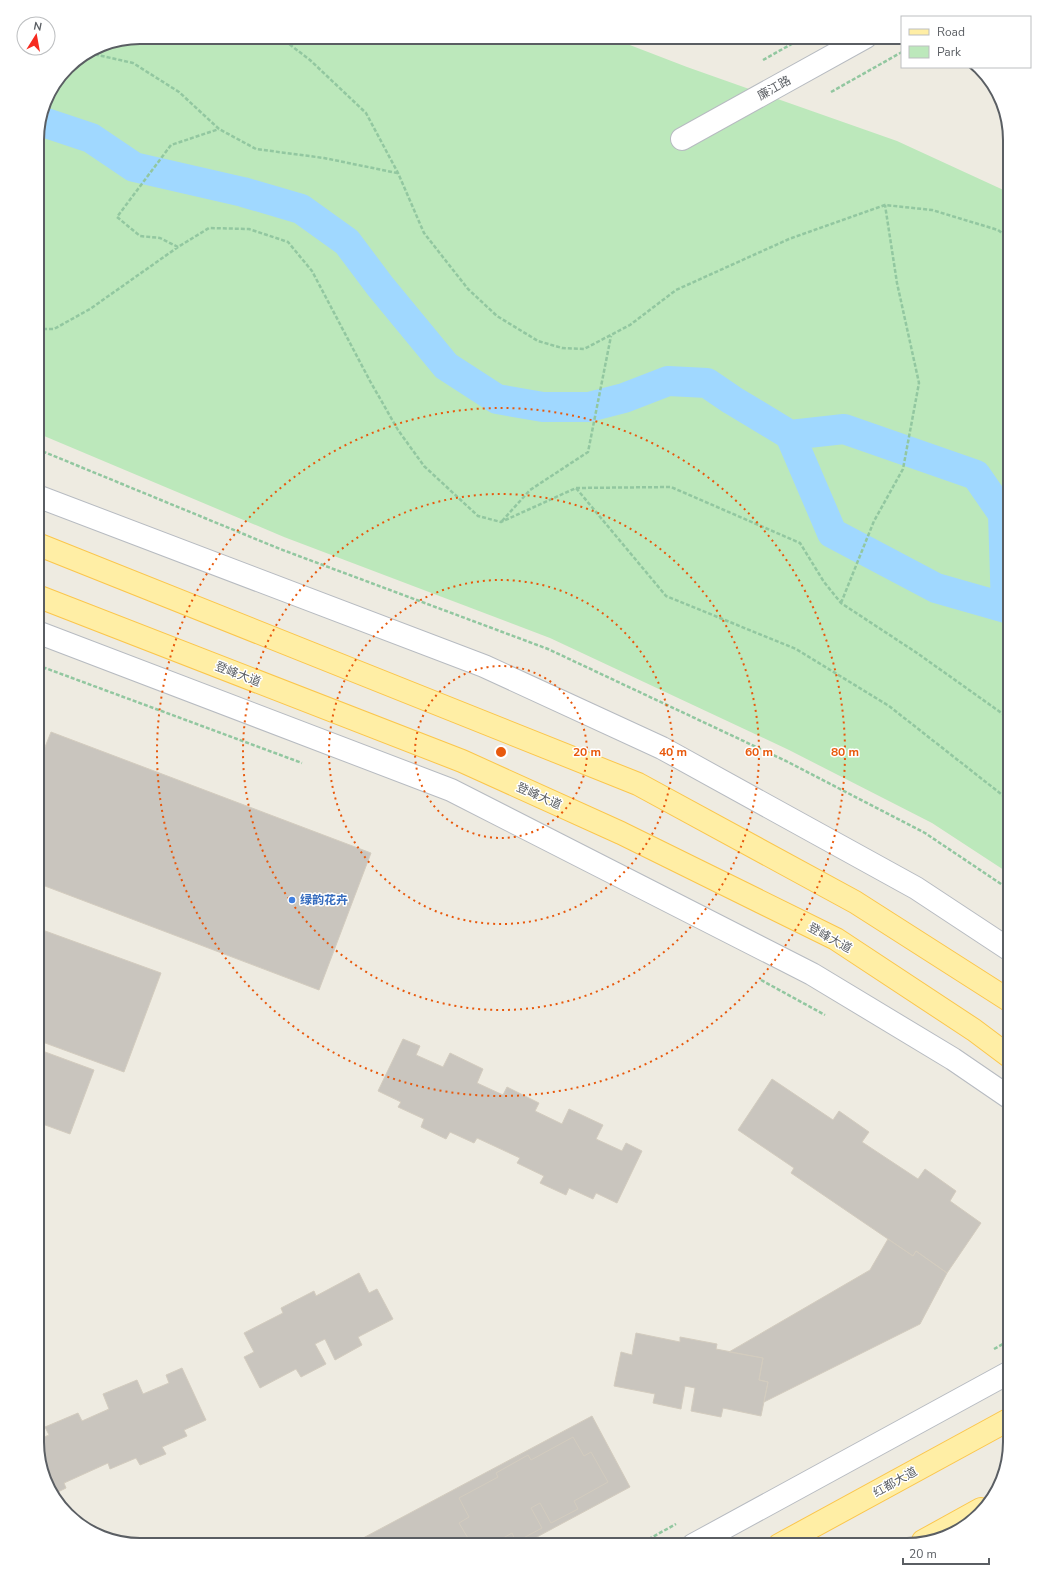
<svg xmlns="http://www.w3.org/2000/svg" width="1047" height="1582" font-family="'Nunito Sans','Noto Sans SC',sans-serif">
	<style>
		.green { fill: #bce8bb }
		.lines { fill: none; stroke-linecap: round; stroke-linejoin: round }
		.canal { stroke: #a0d8ff; stroke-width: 30 }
		.building { fill: #c9c5be; stroke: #d3ccbf }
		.secondary-casing { stroke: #b7bbc1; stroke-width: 24 }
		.primary-casing { stroke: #fbc64c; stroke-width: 24 }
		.path { stroke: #92c7a0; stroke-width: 2.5; stroke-dasharray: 4 2; stroke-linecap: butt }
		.secondary { stroke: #fff; stroke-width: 22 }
		.primary { stroke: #ffeea5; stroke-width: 22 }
		.ring { fill: none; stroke: #e8590c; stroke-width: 2; stroke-dasharray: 2 4 }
		.shop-dot { fill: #3f7fe0; stroke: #fff; stroke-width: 1.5 }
		.labels { text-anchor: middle; stroke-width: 3; stroke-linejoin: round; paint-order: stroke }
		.street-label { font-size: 12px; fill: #5a5e63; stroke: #fff }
		.shop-label { font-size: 12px; font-weight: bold; fill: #366cbe; stroke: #fff; text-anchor: start }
		.rim { fill: none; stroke: #5a5e63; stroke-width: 2 }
		.centre { fill: #e8590c; stroke: #fff; stroke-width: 2 }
		.ring-label { font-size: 12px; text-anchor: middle; font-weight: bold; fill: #e8590c; stroke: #fff; stroke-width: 3; stroke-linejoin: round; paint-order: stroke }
	</style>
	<rect width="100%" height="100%" fill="#eeebe1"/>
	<!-- green -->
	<path class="green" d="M 140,37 L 609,37 L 687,67 L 897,141 L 1010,193 L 1010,874 L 932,823 L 789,750 L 550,638 L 284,537 L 37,433 L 37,133 L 45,100 L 67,67 L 101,45 Z"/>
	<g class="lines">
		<!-- canal -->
		<path class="canal" d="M 40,121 L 91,138 L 134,167 L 243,192 L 301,209 L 347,242 L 380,286 L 446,366 L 497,399 L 543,407 L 589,407 L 624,398 L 668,381 L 707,383 L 732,400 L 790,435 L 844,429 L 976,475 L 1003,514 L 1006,608 L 1010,609
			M 790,435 L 832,533 L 936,588 L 1006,608"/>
	</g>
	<!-- building -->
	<path class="building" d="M 51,732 L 371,853 L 319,990 L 37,883 L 37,767 Z
		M 37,928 L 161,973 L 124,1072 L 37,1040 Z
		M 403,1039 L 420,1046 L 416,1055 L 443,1067 L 450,1053 L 483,1069 L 477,1083 L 503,1095 L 507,1087 L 539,1103 L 535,1111 L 562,1124 L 569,1109 L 603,1125 L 596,1139 L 622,1151 L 626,1143 L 642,1151 L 617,1203 L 596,1193 L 593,1199 L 569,1188 L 566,1195 L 540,1183 L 544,1176 L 517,1163 L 520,1158 L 477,1138 L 474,1143 L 450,1132 L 446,1139 L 421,1127 L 424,1119 L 398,1107 L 401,1102 L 378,1091 Z
		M 37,1049 L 94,1070 L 70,1134 L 37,1122 Z
		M 772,1079 L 833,1120 L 839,1111 L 869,1132 L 862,1142 L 918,1179 L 925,1169 L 956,1191 L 950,1201 L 981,1223 L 947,1273 L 916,1251 L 913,1256 L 791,1173 L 794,1168 L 738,1130 Z
		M 888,1239 L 913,1256 L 916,1251 L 947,1273 L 920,1324 L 764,1402 L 768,1382 L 759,1380 L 763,1358 L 729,1352 L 870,1270 Z
		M 359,1273 L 369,1293 L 377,1289 L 393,1319 L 358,1337 L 362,1345 L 335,1360 L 325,1339 L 315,1344 L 326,1364 L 301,1377 L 296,1369 L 260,1388 L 244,1357 L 254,1352 L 244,1333 L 283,1313 L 281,1308 L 314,1291 L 316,1296 Z
		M 636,1333 L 680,1342 L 680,1337 L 717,1344 L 716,1349 L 763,1358 L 759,1380 L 768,1382 L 761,1416 L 723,1408 L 721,1417 L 691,1411 L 695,1388 L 685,1386 L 681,1409 L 653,1403 L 655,1394 L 614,1386 L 621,1352 L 632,1355 Z
		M 182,1368 L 206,1420 L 184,1430 L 187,1436 L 162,1447 L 166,1454 L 140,1465 L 136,1458 L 110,1469 L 108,1463 L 64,1483 L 66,1488 L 52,1495 L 51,1493 L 37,1442 L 37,1440 L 49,1435 L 45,1427 L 78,1413 L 82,1421 L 109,1409 L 103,1394 L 137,1380 L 143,1394 L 169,1383 L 166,1375 Z
		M 592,1416 L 630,1487 L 522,1545 L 350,1545 Z
		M 573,1437 L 584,1456 L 591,1452 L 608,1482 L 574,1501 L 578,1509 L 551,1523 L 540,1503 L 531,1508 L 542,1528 L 516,1542 L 512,1533 L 491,1545 L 472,1545 L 459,1523 L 469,1517 L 459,1498 L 498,1477 L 496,1473 L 528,1455 L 531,1460 Z"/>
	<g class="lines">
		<defs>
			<path id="secondary" d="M 682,139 L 866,37
				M 37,496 L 484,666 L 662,748 L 916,888 L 1010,950
				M 37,632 L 451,790 L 812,974 L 953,1059 L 1010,1098
				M 693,1545 L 1010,1372"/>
			<path id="primary" d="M 37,544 L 638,784 L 855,902 L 1010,1001
				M 37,596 L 462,761 L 621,833 L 836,939 L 974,1030 L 1010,1057
				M 923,1541 L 981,1509
				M 779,1545 L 1010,1419"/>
		</defs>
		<!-- secondary casing -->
		<use href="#secondary" class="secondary-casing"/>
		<!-- primary casing -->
		<use href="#primary" class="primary-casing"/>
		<!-- path -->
		<path class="path" d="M 280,37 L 310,60 L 366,113 L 398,173 L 424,233 L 468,289 L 497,316 L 538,341 L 562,348 L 584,349 L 630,325 L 676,290 L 789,239 L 885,205 L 932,210 L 998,230 L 1010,239
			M 89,53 L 133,63 L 179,92 L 219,129 L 256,149 L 324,158 L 397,173
			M 763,60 L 804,37
			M 831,92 L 902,52
			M 178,247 L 160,238 L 140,236 L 117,217 L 171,145 L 219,129
			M 37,329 L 54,329 L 90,309 L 178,247 L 209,228 L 249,229 L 288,242 L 312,271 L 370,381 L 398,430 L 424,466 L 478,516 L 501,522 L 576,488 L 666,596 L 796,649 L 889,706 L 1010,801
			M 37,449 L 280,549 L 548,649 L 786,761 L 925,833 L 1010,890
			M 576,488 L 671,487 L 800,543 L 824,582 L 841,603 L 917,653 L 1010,719
			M 502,521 L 530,490 L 588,452 L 611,336
			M 841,603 L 874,521 L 903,469 L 919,383 L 897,283 L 885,205
			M 37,665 L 302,763
			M 761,980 L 825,1015
			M 994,1349 L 1010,1340
			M 638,1545 L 676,1524"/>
		<!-- secondary -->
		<use href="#secondary" class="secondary"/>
		<!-- primary -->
		<use href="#primary" class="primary"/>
	</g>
	<!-- distance rings -->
	<g class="ring">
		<circle cx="501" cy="752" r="86"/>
		<circle cx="501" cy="752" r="172"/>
		<circle cx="501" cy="752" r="258"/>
		<circle cx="501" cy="752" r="344"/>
	</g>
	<!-- markers -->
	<circle class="shop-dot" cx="292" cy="900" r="4"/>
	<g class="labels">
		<!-- street labels -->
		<g class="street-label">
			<text transform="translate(774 88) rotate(-29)" y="4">廉江路</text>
			<text transform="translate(238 674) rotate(21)" y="4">登峰大道</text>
			<text transform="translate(539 796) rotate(24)" y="4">登峰大道</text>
			<text transform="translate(830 938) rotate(29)" y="4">登峰大道</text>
			<text transform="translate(895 1482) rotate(-29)" y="4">红都大道</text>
		</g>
		<!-- shop labels -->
		<g class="shop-label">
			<text x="300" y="904">绿韵花卉</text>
		</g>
	</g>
	<!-- crop -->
	<path d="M0 0H1047V1582H0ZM140 44H907A96 96 0 0 1 1003 140V1442A96 96 0 0 1 907 1538H140A96 96 0 0 1 44 1442V140A96 96 0 0 1 140 44Z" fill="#fff" fill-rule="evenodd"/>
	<path class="rim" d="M140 44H907A96 96 0 0 1 1003 140V1442A96 96 0 0 1 907 1538H140A96 96 0 0 1 44 1442V140A96 96 0 0 1 140 44Z"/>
	<circle cx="501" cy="752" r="6" class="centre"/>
	<g class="ring-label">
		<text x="587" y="756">20 m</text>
		<text x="673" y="756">40 m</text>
		<text x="759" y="756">60 m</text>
		<text x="845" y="756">80 m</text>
	</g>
	<!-- legend -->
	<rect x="901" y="16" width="130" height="52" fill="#ffffff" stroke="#bdbfc1"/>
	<rect x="909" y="29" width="20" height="6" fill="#ffeea5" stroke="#bdbfc1"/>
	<text x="937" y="36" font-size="12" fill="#5a5e63">Road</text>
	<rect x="909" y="46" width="20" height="12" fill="#bce8bb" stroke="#bdbfc1"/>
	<text x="937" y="56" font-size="12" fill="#5a5e63">Park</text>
	<!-- north arrow -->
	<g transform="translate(36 36) rotate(11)"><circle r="19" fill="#ffffff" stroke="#bdbfc1"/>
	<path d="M0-3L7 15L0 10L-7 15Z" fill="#f62a1f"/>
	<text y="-6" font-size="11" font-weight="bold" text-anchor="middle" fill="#5a5e63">N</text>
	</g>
	<!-- scale -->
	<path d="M903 1558v6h86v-6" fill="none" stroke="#5a5e63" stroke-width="2"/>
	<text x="909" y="1558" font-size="12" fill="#5a5e63" stroke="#ffffff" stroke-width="3" paint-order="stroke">20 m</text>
</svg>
